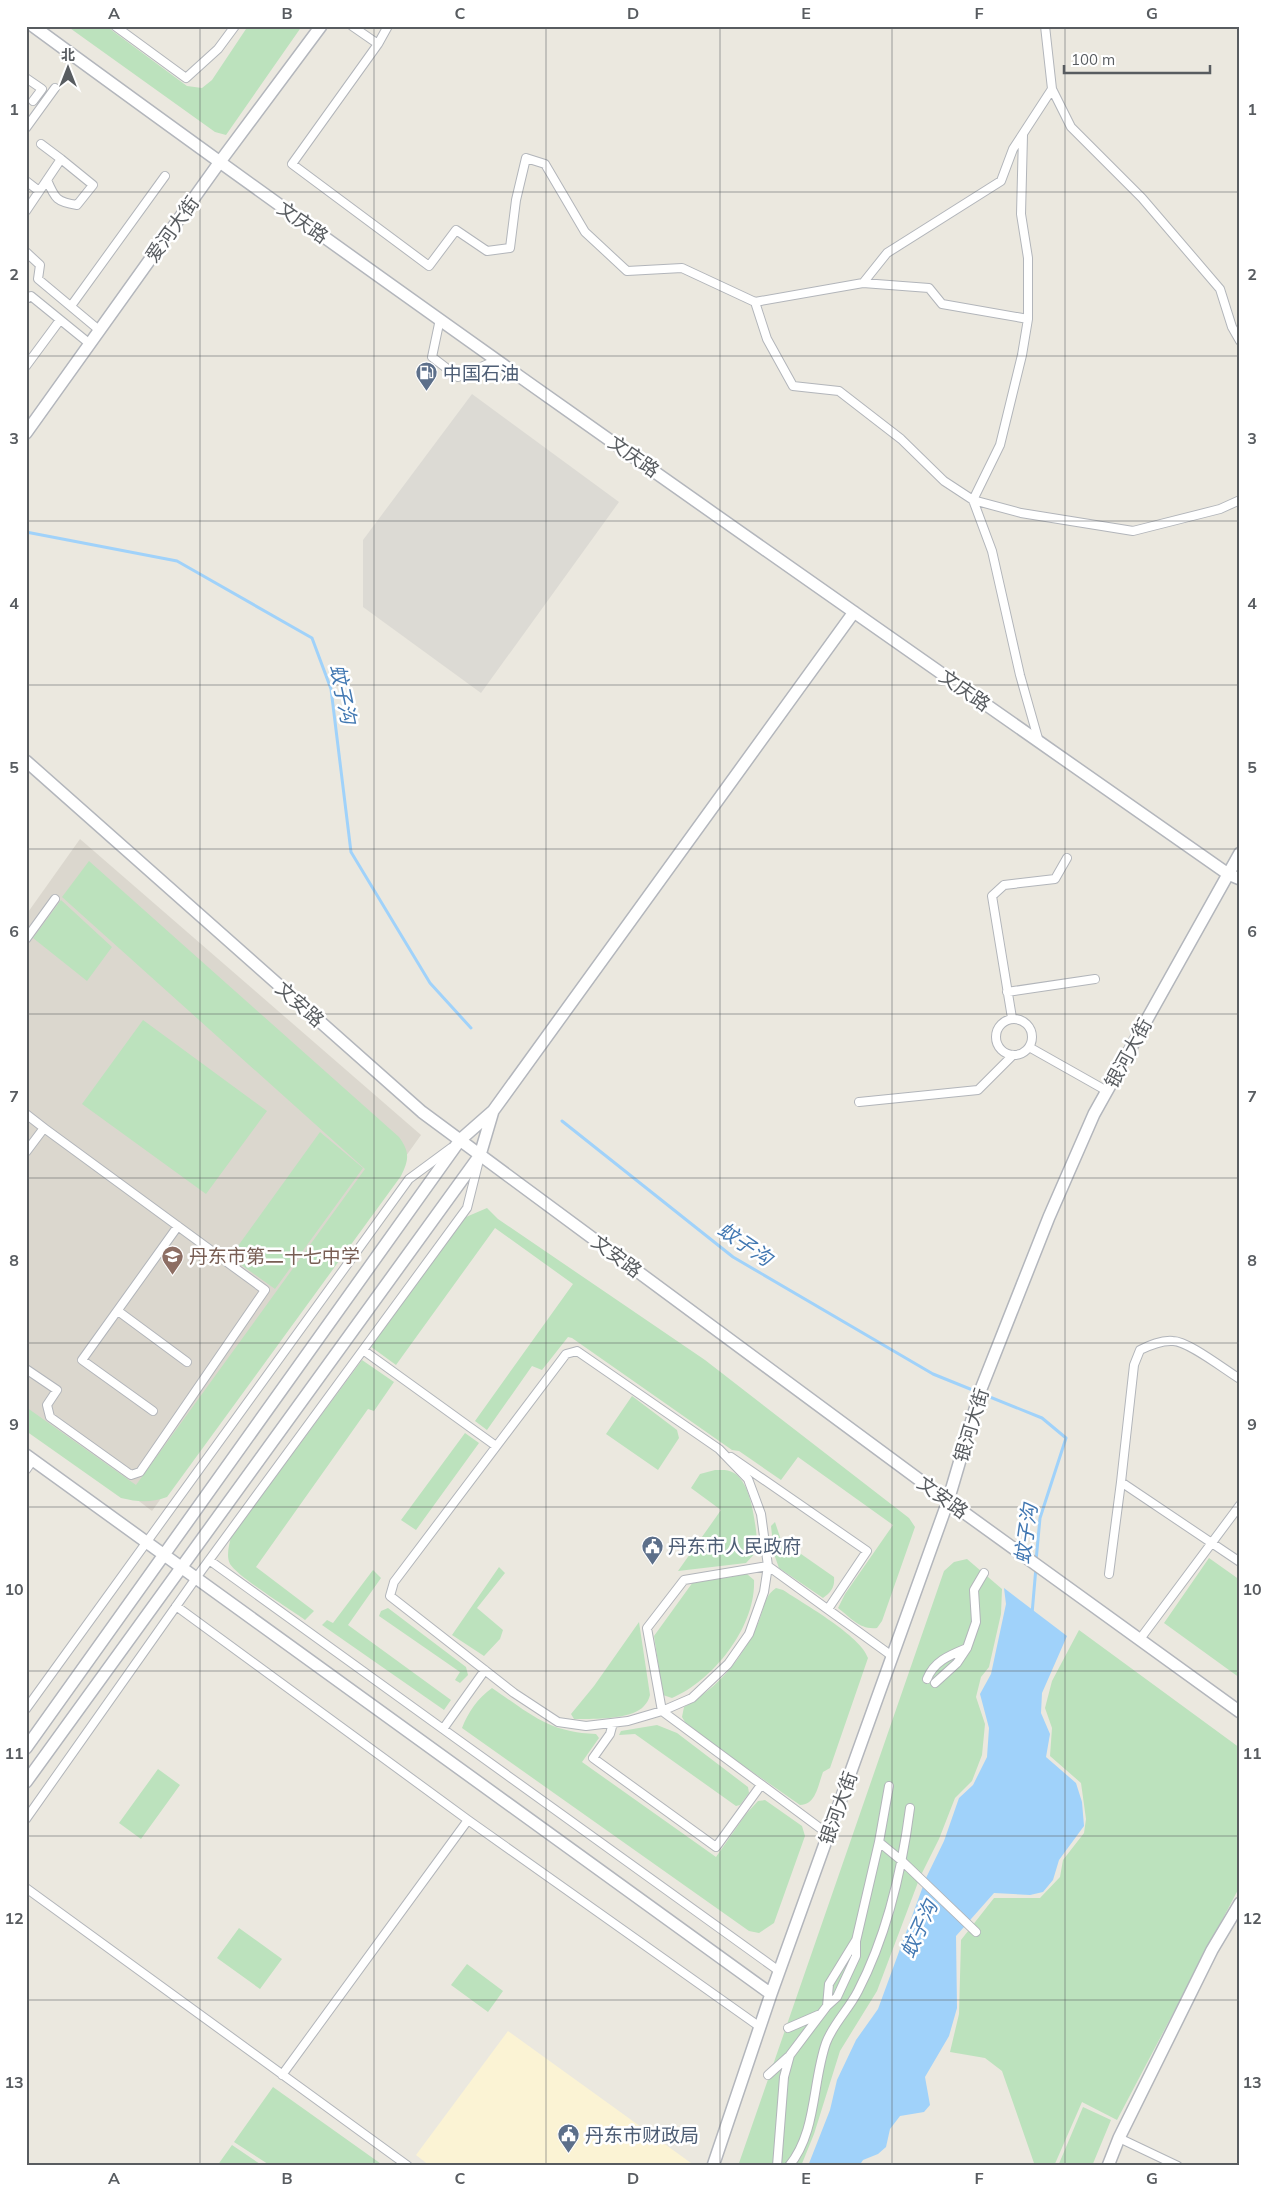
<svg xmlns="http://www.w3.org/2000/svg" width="1266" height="2192" font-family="Mulish,'Noto Sans SC',sans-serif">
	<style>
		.commercial { fill: #fbf3d4 }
		.industrial { fill: #dcdad4 }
		.education { fill: #dbd7ce }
		.green { fill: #bce2bd }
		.water { fill: #a0d2fa }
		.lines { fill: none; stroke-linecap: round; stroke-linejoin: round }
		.stream { stroke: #a0d2fa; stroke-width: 3 }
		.street-casing { stroke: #b2b5ba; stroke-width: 10 }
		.secondary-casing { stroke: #b3b6bc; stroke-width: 14 }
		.street { stroke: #fff; stroke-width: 8 }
		.secondary { stroke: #fff; stroke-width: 11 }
		.grid { fill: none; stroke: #585c60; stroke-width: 1; stroke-opacity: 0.55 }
		.labels { text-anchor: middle; stroke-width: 5; stroke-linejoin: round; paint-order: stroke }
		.street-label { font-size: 19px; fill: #585c60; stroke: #fff }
		.service-label { font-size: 19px; fill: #4e5e75; stroke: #fff; text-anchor: start }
		.education-label { font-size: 19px; fill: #785e54; stroke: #fff; text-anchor: start }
		.water-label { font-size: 20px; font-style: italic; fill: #4278b2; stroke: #fff }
		.neatline { fill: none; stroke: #585c60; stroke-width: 2 }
		.grid-label { font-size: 16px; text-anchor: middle; font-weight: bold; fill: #585c60 }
	</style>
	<rect width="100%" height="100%" fill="#ebe8df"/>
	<!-- commercial -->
	<path class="commercial" d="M 508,2031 L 691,2163 L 691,2166 L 430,2166 L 416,2155 Z"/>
	<!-- industrial -->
	<path class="industrial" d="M 472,394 L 619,502 L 481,693 L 363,607 L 363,540 Z"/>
	<!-- education -->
	<path class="education" d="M 80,839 L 421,1135 L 152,1511 L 26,1415 L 26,915 Z"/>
	<!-- green -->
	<path class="green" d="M 67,26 L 106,26 L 187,86 L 202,88 L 212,80 L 248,26 L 302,26 L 226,135 L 215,132 Z
		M 89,861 L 399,1137 C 410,1152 409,1160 401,1176 L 167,1497 C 150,1503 138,1502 121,1498 L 26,1431 L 26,1407 L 136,1485 L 365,1169 L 62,897 Z
		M 61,900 L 112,947 L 87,981 L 33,938 Z
		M 143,1020 L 267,1111 L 206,1194 L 82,1104 Z
		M 320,1132 L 363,1168 L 275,1289 L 230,1257 Z
		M 487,1208 L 498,1219 L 705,1360 L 909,1518 L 915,1527 L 882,1621 L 877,1628 C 860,1630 851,1618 838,1608 L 845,1594 L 893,1525 L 798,1457 L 781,1480 L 739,1451 L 732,1450 L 572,1338 L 568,1337 L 542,1370 L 532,1366 L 487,1430 L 475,1421 L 573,1284 L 495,1228 L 396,1365 L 370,1346 L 466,1217 Z
		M 362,1360 L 394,1382 L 374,1411 L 368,1409 L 256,1567 L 314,1611 L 305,1620 C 290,1609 238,1577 230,1564 C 226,1556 229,1545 231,1537 Z
		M 632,1396 L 677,1430 L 679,1438 L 658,1470 L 606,1434 Z
		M 465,1433 L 479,1443 L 416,1530 L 401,1520 Z
		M 715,1470 C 721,1470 728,1469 734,1473 C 753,1484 756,1530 758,1550 L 746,1563 L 678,1571 L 721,1510 L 691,1488 L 700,1474 Z
		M 775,1522 L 781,1540 L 834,1577 C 835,1587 831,1592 823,1598 L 779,1568 L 774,1554 L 771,1526 Z
		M 1209,1558 L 1240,1580 L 1240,1678 L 1164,1623 Z
		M 967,1559 L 1002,1589 L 1001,1614 L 989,1667 L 981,1677 L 976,1697 L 985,1724 L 982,1755 L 972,1781 L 955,1798 L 939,1839 L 920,1877 L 877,1991 L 840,2051 L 814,2134 L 801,2166 L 738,2166 L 944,1571 L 954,1562 Z
		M 499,1567 L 505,1573 L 477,1608 L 503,1630 L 500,1639 L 484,1656 L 452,1635 Z
		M 373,1570 L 381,1578 L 348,1625 L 451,1700 L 444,1710 L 322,1625 L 327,1620 L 333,1623 Z
		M 742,1574 L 747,1574 L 754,1580 C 756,1626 714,1680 672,1698 L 663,1695 L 654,1636 L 693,1582 Z
		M 776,1588 L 783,1590 C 804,1604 861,1636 868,1658 L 830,1768 L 823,1772 C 818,1785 816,1805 800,1805 L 688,1727 L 682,1717 L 684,1707 C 719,1687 743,1658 759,1621 C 764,1608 764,1596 776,1588 Z
		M 388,1608 L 466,1667 L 468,1675 L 460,1683 L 455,1680 L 460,1672 L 379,1616 L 381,1611 Z
		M 639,1622 L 650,1695 C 649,1699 647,1703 644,1706 C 632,1720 591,1719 574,1719 L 571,1714 L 594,1686 Z
		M 1079,1630 L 1240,1748 L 1240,1886 L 1117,2120 L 1082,2102 L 1054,2166 L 1035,2166 L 1002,2071 L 985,2058 L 950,2052 L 959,2014 L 961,1940 L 994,1898 L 1040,1898 L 1060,1877 L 1063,1860 L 1084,1833 L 1086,1819 L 1081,1783 L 1050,1756 L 1052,1728 L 1045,1708 L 1052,1681 Z
		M 492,1688 C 529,1713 549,1733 596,1734 L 599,1738 L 582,1762 L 716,1857 L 746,1814 L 758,1801 L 765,1800 L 802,1826 L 805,1836 L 774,1923 L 759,1933 L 749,1931 L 462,1728 C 468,1712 478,1698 492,1688 Z
		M 657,1725 L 677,1733 L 748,1787 L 749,1793 L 740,1805 L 736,1806 L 635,1734 L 619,1735 L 621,1731 Z
		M 158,1769 L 180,1785 L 141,1839 L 119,1823 Z
		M 239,1928 L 282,1959 L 260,1989 L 217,1958 Z
		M 467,1964 L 503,1991 L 488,2012 L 451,1985 Z
		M 273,2087 L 384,2166 L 271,2166 L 234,2142 Z
		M 1083,2107 L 1111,2120 L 1092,2166 L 1058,2166 Z
		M 232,2145 L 263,2166 L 217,2166 Z"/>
	<!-- water -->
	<path class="water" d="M 1004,1588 L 1067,1636 L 1042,1693 L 1041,1713 L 1050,1734 L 1046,1757 L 1076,1783 L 1082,1802 L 1084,1826 L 1059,1860 L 1053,1880 L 1043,1892 L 1030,1895 L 994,1893 L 956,1936 L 957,2008 L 949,2036 L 925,2077 L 930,2105 L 924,2112 L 900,2116 L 890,2129 L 886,2147 L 878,2154 L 863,2160 L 859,2166 L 808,2166 L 830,2110 L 837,2080 L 856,2040 L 878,2009 L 926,1878 L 944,1841 L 959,1798 L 973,1785 L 987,1757 L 989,1728 L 980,1694 L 991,1674 L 1006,1604 Z"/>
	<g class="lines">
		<!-- stream -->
		<path class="stream" d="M 26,532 L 177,561 L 312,638 L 331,689 L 351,852 L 430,983 L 471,1028
			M 562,1121 L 733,1257 L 933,1374 L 1042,1418 L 1066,1438 L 1040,1518 L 1036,1561
			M 1032,1614 L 1036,1567"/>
		<defs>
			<path id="street" d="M 115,26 L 186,78 L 218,49 L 235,26
				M 352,26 L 378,44 L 292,164 L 429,266 L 456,230 L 487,251 L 510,248 L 516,200 L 526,158 L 545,164 L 585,232 L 627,271 L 682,268 L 755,302 L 863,283 L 887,253 L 1001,181 L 1013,149 L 1052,89
				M 1045,26 L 1052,89 L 1071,127 L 1142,198 L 1220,289 L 1232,327 L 1240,341
				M 378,44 L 388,26
				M 26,78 L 42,89 L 33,101
				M 26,128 L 55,88
				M 41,144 L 61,159
				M 26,181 L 39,191
				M 26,211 L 61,159 L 93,185 L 77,205 C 57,202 55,199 47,180
				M 26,252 L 40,265 L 38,279 L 99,330
				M 863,283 L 929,288 L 942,304 L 1028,319 L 1028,258 L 1021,214 L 1023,135
				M 26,299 L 31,296 L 90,344
				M 755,302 L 767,339 L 793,386 L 839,391 L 901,439 L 944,481 L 973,500 L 1000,445 L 1022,355 L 1028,319
				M 71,306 L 165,176
				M 440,319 L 432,357 L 458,377 L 497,360
				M 26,366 L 60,320
				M 1039,742 L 1020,675 L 992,551 L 973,500 L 1021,513 L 1133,531 L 1220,509 L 1240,500
				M 26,939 L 55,899
				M 1007,992 L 1095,979
				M 1012,1018 L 992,896 L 1004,885 L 1055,879 L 1067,858
				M996 1037a18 18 0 1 1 36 0a18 18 0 1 1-36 0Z
				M 1029,1047 L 1107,1091
				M 859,1102 L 978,1090 L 1013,1055
				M 26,1114 L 44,1128
				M 26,1152 L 44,1128 L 265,1290 L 140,1472 L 131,1475 L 50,1417 L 47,1405 L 57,1390 L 26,1369
				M 118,1311 L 187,1362
				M 363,1350 L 496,1446
				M 153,1411 L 82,1360 L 178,1226
				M 731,1457 L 867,1551 L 828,1609
				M 26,1470 L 33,1460
				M 1121,1482 L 1134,1365 L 1140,1350 C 1150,1345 1161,1340 1173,1341 C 1188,1341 1225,1370 1240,1379
				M 209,1560 L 443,1729 L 485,1670
				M 768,1566 L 764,1592 L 749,1634 L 728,1664 L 692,1698 L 662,1711 L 647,1628 L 684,1580 Z
				M 1109,1574 L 1121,1482 L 1240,1562
				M 176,1606 L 468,1820 L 760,2027
				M 1140,1639 L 1240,1505
				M 927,1679 C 934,1661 950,1655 967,1648 L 976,1622 L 974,1590 L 984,1573
				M 935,1683 L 957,1663 L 967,1648
				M 26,1709 L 409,1179 L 451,1148
				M 613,1723 L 610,1734 L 593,1758 L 716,1847 L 761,1785
				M 443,1729 L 779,1971
				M 889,1786 L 879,1842 L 902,1861 L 976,1932
				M 26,1819 L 196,1578 L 467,1208 L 479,1160
				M 828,1834 L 662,1711 L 628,1721 L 586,1726 L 558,1722 L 514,1693 L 390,1596 L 394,1582 L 566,1354 L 577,1351 L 719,1449 L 748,1479 L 761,1514 L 768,1566 L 892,1656
				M 26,1888 L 408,2166
				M 827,2006 L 829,1984 L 856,1940
				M 788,2028 L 818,2015
				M 282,2075 L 468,1820
				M 768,2075 L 788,2057
				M 1119,2138 L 1178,2166
				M 777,2166 L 784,2077 L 790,2055 L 827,2006 L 837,1997 L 856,1956 L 856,1941 L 879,1842
				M 789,2166 C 817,2132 812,2083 826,2043 C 833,2024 849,2009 858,1991 C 887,1935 902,1870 910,1808"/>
			<path id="secondary" d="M 33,26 C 427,315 828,594 1228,874 L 1240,879
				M 26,433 L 219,163 L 321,26
				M 26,761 L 422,1112 L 948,1501 L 1240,1712
				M 493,1111 L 854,612
				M 26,1455 L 771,1994
				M 26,1748 L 460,1140 L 493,1111 L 480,1155 L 26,1782
				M 713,2166 L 771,1994 L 948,1501 L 981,1389 L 1049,1217 L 1094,1114 L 1240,853
				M 1108,2166 L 1119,2138 L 1212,1950 L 1240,1903"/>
		</defs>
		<!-- street casing -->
		<use href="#street" class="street-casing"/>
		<!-- secondary casing -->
		<use href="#secondary" class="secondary-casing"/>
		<!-- street -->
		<use href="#street" class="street"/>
		<!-- secondary -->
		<use href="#secondary" class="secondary"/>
	</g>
	<!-- grid -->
	<path class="grid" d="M 200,26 L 200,2166M 374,26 L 374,2166M 546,26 L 546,2166M 720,26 L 720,2166M 892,26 L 892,2166M 1065,26 L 1065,2166M 26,192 L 1240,192M 26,356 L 1240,356M 26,521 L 1240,521M 26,685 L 1240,685M 26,849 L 1240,849M 26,1014 L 1240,1014M 26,1178 L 1240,1178M 26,1343 L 1240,1343M 26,1507 L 1240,1507M 26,1671 L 1240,1671M 26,1836 L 1240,1836M 26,2000 L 1240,2000"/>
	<!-- icons -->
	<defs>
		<symbol id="fuel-pin" viewBox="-11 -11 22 30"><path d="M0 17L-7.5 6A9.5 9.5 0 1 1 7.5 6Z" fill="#5c6f8a" stroke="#fff"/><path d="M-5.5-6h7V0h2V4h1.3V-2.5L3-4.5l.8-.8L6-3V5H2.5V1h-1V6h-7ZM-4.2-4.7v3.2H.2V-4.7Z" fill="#fff"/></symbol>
		<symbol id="school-pin" viewBox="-11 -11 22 30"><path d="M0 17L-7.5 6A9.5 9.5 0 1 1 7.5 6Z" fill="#8d6e63" stroke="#fff"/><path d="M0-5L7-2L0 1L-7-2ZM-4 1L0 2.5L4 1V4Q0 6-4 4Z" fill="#fff"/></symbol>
		<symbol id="civic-pin" viewBox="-11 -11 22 30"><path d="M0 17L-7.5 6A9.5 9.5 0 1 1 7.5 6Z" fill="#5c6f8a" stroke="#fff"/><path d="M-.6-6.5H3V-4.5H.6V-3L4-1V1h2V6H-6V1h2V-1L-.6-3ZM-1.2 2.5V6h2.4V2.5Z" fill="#fff"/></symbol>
	</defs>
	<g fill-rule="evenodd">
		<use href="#fuel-pin" x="414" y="360" width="25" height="34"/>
		<use href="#school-pin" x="160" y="1244" width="25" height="34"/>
		<use href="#civic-pin" x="640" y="1534" width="25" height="34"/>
		<use href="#civic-pin" x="556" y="2122" width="25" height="34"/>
	</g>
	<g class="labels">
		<!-- street labels -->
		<g class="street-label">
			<text transform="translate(303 222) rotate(35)" y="7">文庆路</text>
			<text transform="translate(172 229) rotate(-54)" y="7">爱河大街</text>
			<text transform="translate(634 456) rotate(35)" y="7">文庆路</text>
			<text transform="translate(965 690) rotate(35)" y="7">文庆路</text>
			<text transform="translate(300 1004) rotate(42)" y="7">文安路</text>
			<text transform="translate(1128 1053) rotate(-61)" y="7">银河大街</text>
			<text transform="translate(617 1256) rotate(37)" y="7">文安路</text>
			<text transform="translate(971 1425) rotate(-73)" y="7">银河大街</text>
			<text transform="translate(943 1497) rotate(36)" y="7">文安路</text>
			<text transform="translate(838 1808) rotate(-70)" y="7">银河大街</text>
		</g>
		<!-- service labels -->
		<g class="service-label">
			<text x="443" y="380">中国石油</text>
			<text x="668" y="1553">丹东市人民政府</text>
			<text x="585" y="2142">丹东市财政局</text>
		</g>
		<!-- education labels -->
		<g class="education-label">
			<text x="189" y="1263">丹东市第二十七中学</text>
		</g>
		<!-- water labels -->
		<g class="water-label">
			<text transform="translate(343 694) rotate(78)" y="7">蚊子沟</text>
			<text transform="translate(745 1244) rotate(34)" y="7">蚊子沟</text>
			<text transform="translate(1026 1534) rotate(-82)" y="7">蚊子沟</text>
			<text transform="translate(919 1929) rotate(-65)" y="7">蚊子沟</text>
		</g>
	</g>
	<!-- border -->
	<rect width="1266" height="2192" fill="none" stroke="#ffffff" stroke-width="55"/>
	<!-- north arrow -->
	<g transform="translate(68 68)" stroke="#ffffff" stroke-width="4" paint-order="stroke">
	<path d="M0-4L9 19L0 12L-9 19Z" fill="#585c60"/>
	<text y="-8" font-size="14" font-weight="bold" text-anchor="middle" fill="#585c60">北</text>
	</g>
	<!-- scale -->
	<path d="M1064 65v8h146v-8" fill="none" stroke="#585c60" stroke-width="2.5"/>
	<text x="1071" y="65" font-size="15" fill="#585c60" stroke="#ffffff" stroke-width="4" paint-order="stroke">100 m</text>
	<rect x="28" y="28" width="1210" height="2136" class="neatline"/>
	<g class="grid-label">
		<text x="114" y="19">A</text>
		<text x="287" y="19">B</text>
		<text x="460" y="19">C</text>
		<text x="633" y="19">D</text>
		<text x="806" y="19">E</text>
		<text x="979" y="19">F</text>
		<text x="1152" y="19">G</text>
		<text x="14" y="115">1</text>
		<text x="1252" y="115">1</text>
		<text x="14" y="280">2</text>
		<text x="1252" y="280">2</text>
		<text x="14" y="444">3</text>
		<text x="1252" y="444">3</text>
		<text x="14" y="609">4</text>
		<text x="1252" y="609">4</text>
		<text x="14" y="773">5</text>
		<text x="1252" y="773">5</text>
		<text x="14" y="937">6</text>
		<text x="1252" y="937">6</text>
		<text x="14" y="1102">7</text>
		<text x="1252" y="1102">7</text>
		<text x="14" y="1266">8</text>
		<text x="1252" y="1266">8</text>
		<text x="14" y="1430">9</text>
		<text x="1252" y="1430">9</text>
		<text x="14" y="1595">10</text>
		<text x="1252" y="1595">10</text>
		<text x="14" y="1759">11</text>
		<text x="1252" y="1759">11</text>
		<text x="14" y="1924">12</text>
		<text x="1252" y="1924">12</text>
		<text x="14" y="2088">13</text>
		<text x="1252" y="2088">13</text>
		<text x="114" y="2184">A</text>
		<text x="287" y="2184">B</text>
		<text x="460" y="2184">C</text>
		<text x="633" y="2184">D</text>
		<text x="806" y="2184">E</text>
		<text x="979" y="2184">F</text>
		<text x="1152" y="2184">G</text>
	</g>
</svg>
